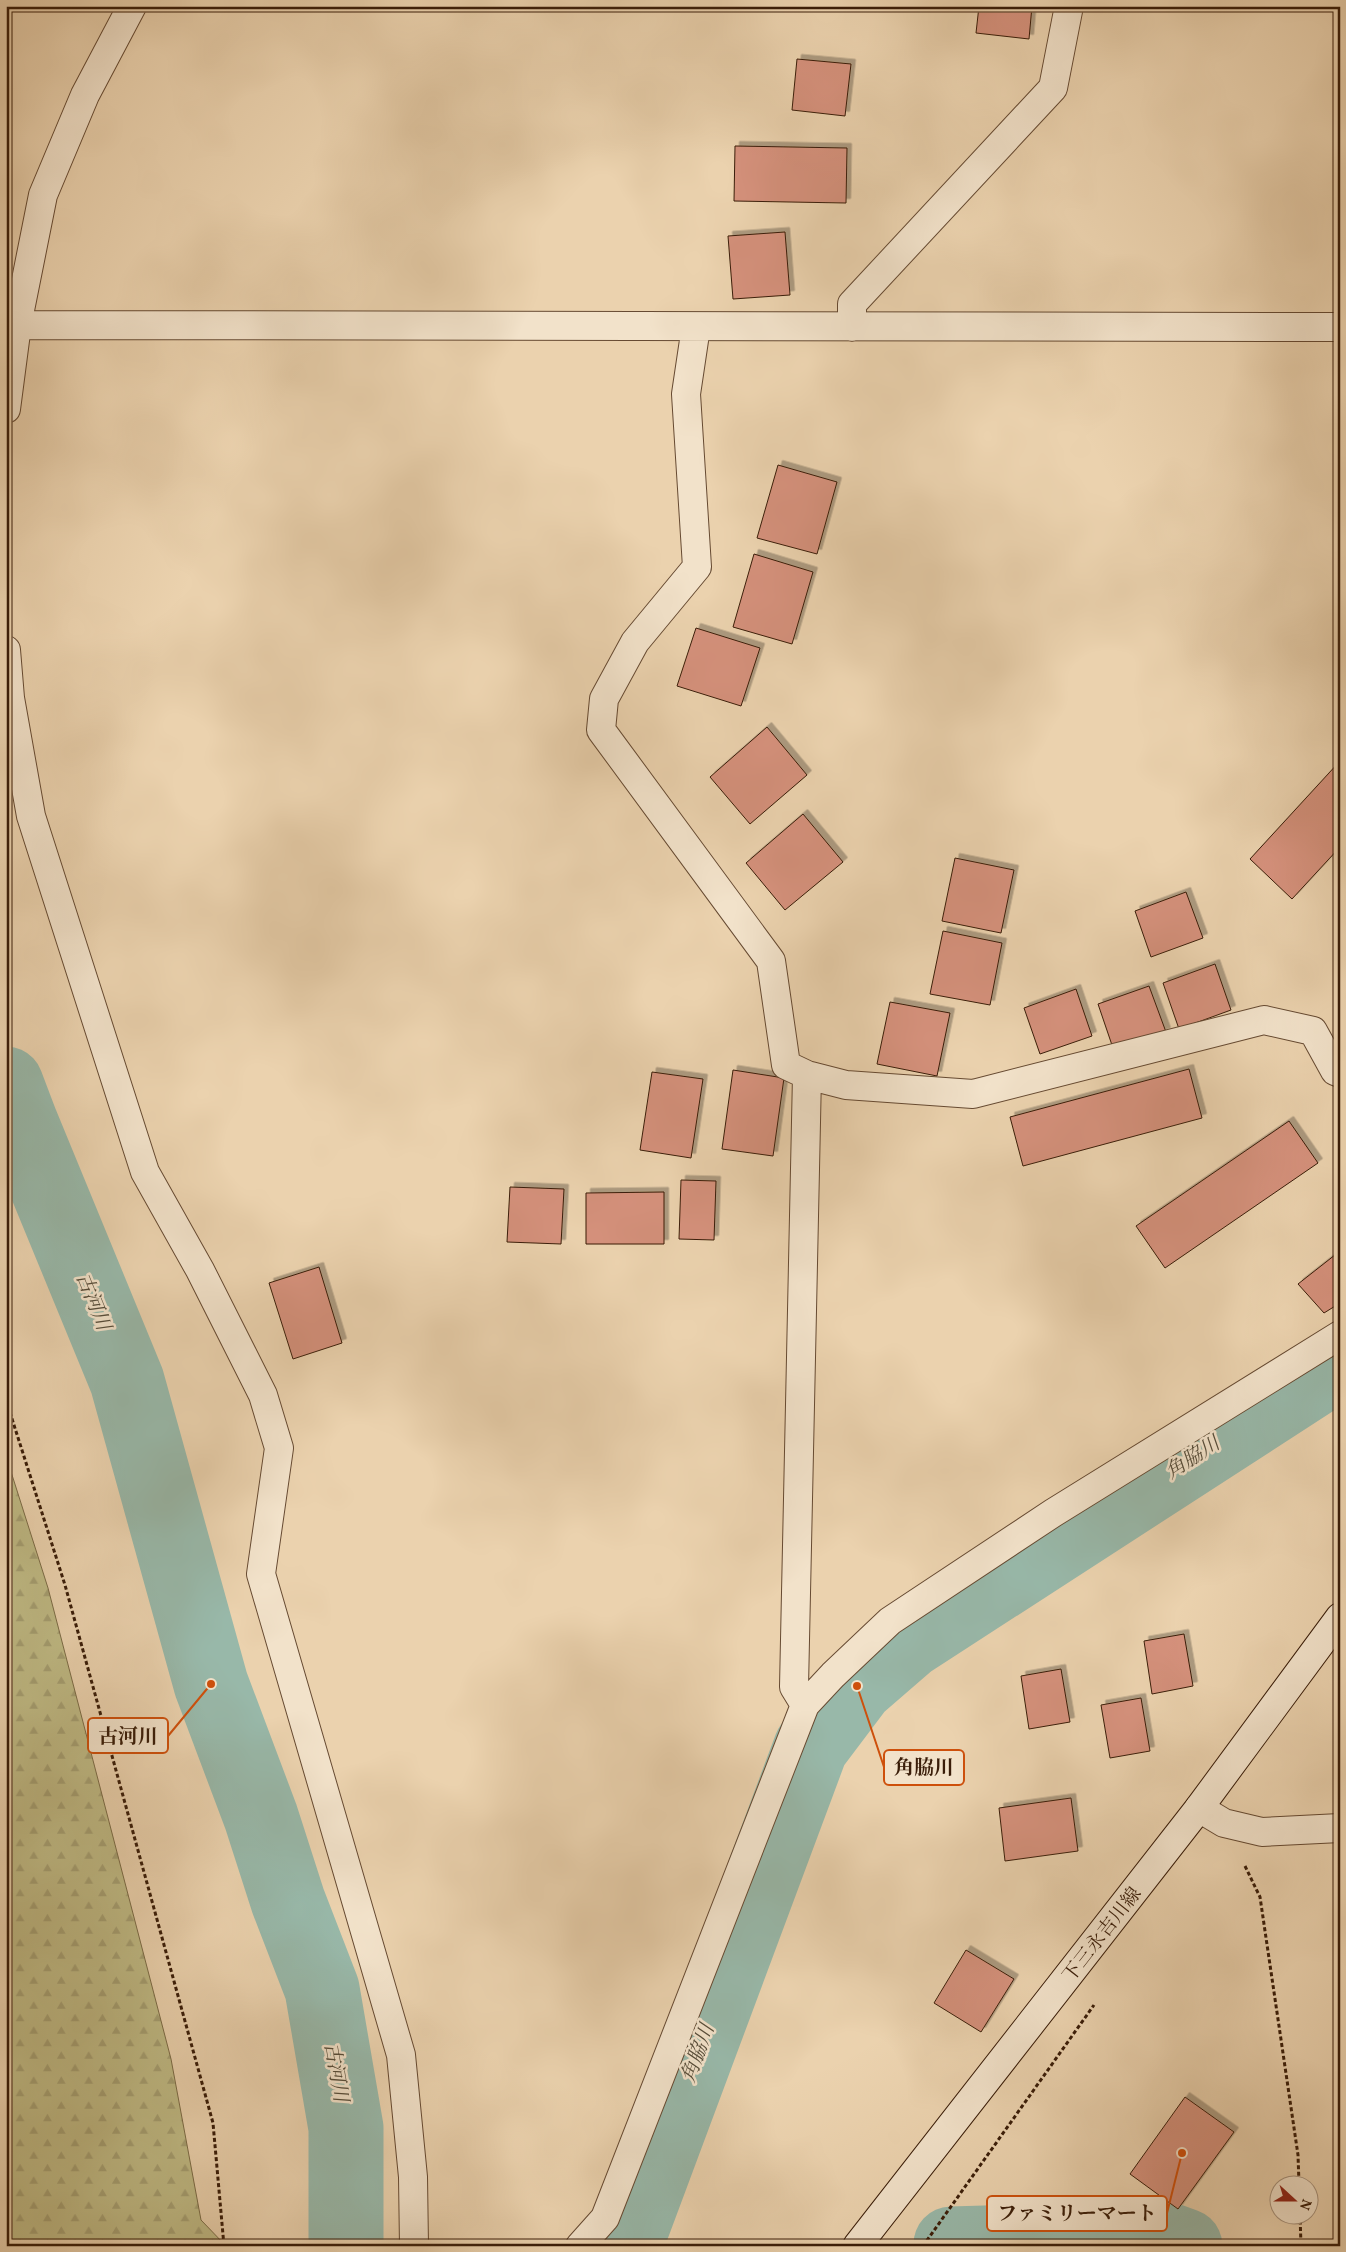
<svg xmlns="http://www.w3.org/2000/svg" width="1346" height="2252" font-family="Vollkorn,'Noto Serif JP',serif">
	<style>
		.forest { fill: url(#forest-firs); stroke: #7c6c47 }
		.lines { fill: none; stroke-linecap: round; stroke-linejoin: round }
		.river { stroke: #98b8a9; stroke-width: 75 }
		.building { fill: #d5917b; stroke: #3a1d09; filter: url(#shadow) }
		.street-casing { stroke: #664a32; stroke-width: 30 }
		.secondary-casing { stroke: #3a1d09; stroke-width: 30 }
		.path { stroke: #3a1d09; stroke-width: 3; stroke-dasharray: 4 2.5; stroke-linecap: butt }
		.street { stroke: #f2e2ca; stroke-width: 28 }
		.secondary { stroke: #f2e2ca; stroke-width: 28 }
		.labels { text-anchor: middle; stroke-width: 5; stroke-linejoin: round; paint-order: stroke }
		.street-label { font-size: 19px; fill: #3a1d09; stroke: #f2e2ca }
		.water-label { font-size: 20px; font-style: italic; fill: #564c39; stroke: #f2e2ca }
		.leader { fill: none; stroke: #ce500c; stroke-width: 2 }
		.callout-dot { fill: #ce500c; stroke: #f2e2ca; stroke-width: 2 }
		.callout { fill: #f2e2ca; stroke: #ce500c; stroke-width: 2 }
		.callout-label { font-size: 20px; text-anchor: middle; font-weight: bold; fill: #3a1d09 }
	</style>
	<defs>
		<pattern id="forest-firs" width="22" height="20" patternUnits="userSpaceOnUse" patternTransform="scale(1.25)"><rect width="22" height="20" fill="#bfba85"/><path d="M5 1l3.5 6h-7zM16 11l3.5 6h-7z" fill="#a59f72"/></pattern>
		<filter id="shadow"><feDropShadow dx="4.5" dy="-4.5" stdDeviation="0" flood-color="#0004"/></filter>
	</defs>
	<rect width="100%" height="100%" fill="#ebd2ae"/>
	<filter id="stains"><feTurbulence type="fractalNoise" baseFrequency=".004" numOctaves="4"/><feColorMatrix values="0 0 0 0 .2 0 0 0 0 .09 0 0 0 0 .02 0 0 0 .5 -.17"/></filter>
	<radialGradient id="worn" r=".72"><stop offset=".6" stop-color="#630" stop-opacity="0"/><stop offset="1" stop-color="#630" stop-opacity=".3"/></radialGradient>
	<!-- forest -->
	<path class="forest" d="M 6,1456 L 48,1588 L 171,2059 L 201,2220 L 226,2246 L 6,2246 Z"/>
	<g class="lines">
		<!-- river -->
		<path class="river" d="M 6,1084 L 20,1121 L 127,1381 L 211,1684 L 261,1817 L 288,1901 L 322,1989 L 346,2128 L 346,2246
			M 951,2244 L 1163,2238 L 1185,2246
			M 625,2246 L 811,1747 L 857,1686 L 909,1641 L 1340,1362"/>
	</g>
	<!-- building -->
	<path class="building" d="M 979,6 L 1032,6 L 1029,39 L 976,33 Z
		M 797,59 L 851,64 L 845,116 L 792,110 Z
		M 735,146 L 847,148 L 846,203 L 734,201 Z
		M 785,232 L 790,295 L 733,299 L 728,236 Z
		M 778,465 L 837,482 L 817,554 L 757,538 Z
		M 754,554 L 813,572 L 792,644 L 733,627 Z
		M 696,628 L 760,648 L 741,706 L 677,686 Z
		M 767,727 L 807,775 L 750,824 L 710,777 Z
		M 1340,761 L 1340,847 L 1292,899 L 1250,859 Z
		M 803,814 L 843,862 L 785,910 L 746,863 Z
		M 955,858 L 1014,870 L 1001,933 L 942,921 Z
		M 1186,892 L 1203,938 L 1151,957 L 1135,911 Z
		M 943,931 L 1002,943 L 990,1005 L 930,994 Z
		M 1215,964 L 1231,1010 L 1179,1029 L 1163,983 Z
		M 1149,986 L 1166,1032 L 1114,1051 L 1098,1004 Z
		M 1076,989 L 1092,1036 L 1040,1054 L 1024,1008 Z
		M 890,1002 L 950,1013 L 937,1076 L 877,1064 Z
		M 1189,1069 L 1202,1118 L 1023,1166 L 1010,1117 Z
		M 733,1070 L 784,1078 L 773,1156 L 722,1149 Z
		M 652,1072 L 703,1079 L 691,1158 L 640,1150 Z
		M 1289,1121 L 1318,1163 L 1165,1268 L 1136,1226 Z
		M 681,1180 L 716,1181 L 714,1240 L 679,1239 Z
		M 510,1187 L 564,1189 L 561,1244 L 507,1242 Z
		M 664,1192 L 664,1244 L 586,1244 L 586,1193 Z
		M 1340,1251 L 1340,1303 L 1324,1313 L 1298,1284 Z
		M 319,1267 L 342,1343 L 293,1359 L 269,1283 Z
		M 1184,1634 L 1193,1686 L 1152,1694 L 1144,1641 Z
		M 1061,1669 L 1070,1722 L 1029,1729 L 1021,1676 Z
		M 1141,1698 L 1150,1751 L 1110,1758 L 1101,1705 Z
		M 1071,1798 L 1078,1851 L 1005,1861 L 999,1808 Z
		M 966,1950 L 1014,1979 L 981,2032 L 934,2003 Z
		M 1185,2097 L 1234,2132 L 1178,2209 L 1130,2174 Z"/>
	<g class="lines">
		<defs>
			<path id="street" d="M 17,325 L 1340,327
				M 696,327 L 686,394 L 697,567 L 635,642 L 604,699 L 601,730 L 771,961 L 786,1065 L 807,1075 L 846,1085 L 973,1094 L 1264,1020 L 1313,1031 L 1335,1071 L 1340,1073
				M 852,327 L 852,304 L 1053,88 L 1069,6
				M 6,409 L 17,325 L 43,195 L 85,95 L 132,6
				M 6,650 L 10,698 L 31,816 L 145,1172 L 200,1270 L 263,1395 L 279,1448 L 261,1574 L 401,2055 L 413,2177 L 414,2246
				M 805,1705 L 794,1687 L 807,1075
				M 1199,1808 L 1224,1823 L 1262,1832 L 1340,1828
				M 580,2246 L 605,2218 L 805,1705 L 833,1675 L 890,1621 L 1053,1513 L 1340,1335"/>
			<path id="secondary" d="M 857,2246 L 1199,1808 L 1340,1617"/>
		</defs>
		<!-- street casing -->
		<use href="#street" class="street-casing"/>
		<!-- secondary casing -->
		<use href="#secondary" class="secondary-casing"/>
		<!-- path -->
		<path class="path" d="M 6,1400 L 65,1585 L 213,2123 L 224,2246
			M 1245,1866 L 1260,1897 L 1298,2155 L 1299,2184
			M 1300,2214 L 1301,2246
			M 923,2246 L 1094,2005"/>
		<!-- street -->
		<use href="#street" class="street"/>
		<!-- secondary -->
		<use href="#secondary" class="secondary"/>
	</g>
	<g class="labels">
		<!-- street labels -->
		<g class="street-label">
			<text transform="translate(1101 1934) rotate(-52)" y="7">下三永吉川線</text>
		</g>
		<!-- water labels -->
		<g class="water-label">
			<text transform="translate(94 1301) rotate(68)" y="7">古河川</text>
			<text transform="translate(1192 1457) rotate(-33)" y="7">角脇川</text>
			<text transform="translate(697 2053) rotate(-70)" y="7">角脇川</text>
			<text transform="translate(337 2072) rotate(80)" y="7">古河川</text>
		</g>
	</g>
	<!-- callouts -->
	<path class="leader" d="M211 1684L168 1736M857 1686L884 1767M1182 2153L1167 2213"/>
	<g class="callout-dot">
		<circle cx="211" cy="1684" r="5"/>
		<circle cx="857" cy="1686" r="5"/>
		<circle cx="1182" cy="2153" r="5"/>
	</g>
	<g class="callout">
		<rect x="88" y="1718" width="80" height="35" rx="5"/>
		<rect x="884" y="1750" width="80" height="35" rx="5"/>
		<rect x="987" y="2196" width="180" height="35" rx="5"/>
	</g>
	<g class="callout-label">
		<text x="128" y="1743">古河川</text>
		<text x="924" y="1774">角脇川</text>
		<text x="1077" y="2220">ファミリーマート</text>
	</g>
	<!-- margin -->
	<rect width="1346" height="2252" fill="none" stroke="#ebd2ae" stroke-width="25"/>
	<rect x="8" y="8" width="1331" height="2237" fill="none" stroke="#3a1d09" stroke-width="2.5"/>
	<rect x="12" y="12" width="1321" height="2227" fill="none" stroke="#3a1d09"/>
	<!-- north arrow -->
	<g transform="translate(1294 2200) rotate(111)"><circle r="24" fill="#f2e2ca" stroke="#a8937d"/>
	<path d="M0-4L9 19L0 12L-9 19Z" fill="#8f2418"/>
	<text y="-8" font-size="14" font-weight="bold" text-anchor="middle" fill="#3a1d09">N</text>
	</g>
	<rect width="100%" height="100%" filter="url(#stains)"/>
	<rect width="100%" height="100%" fill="url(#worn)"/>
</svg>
